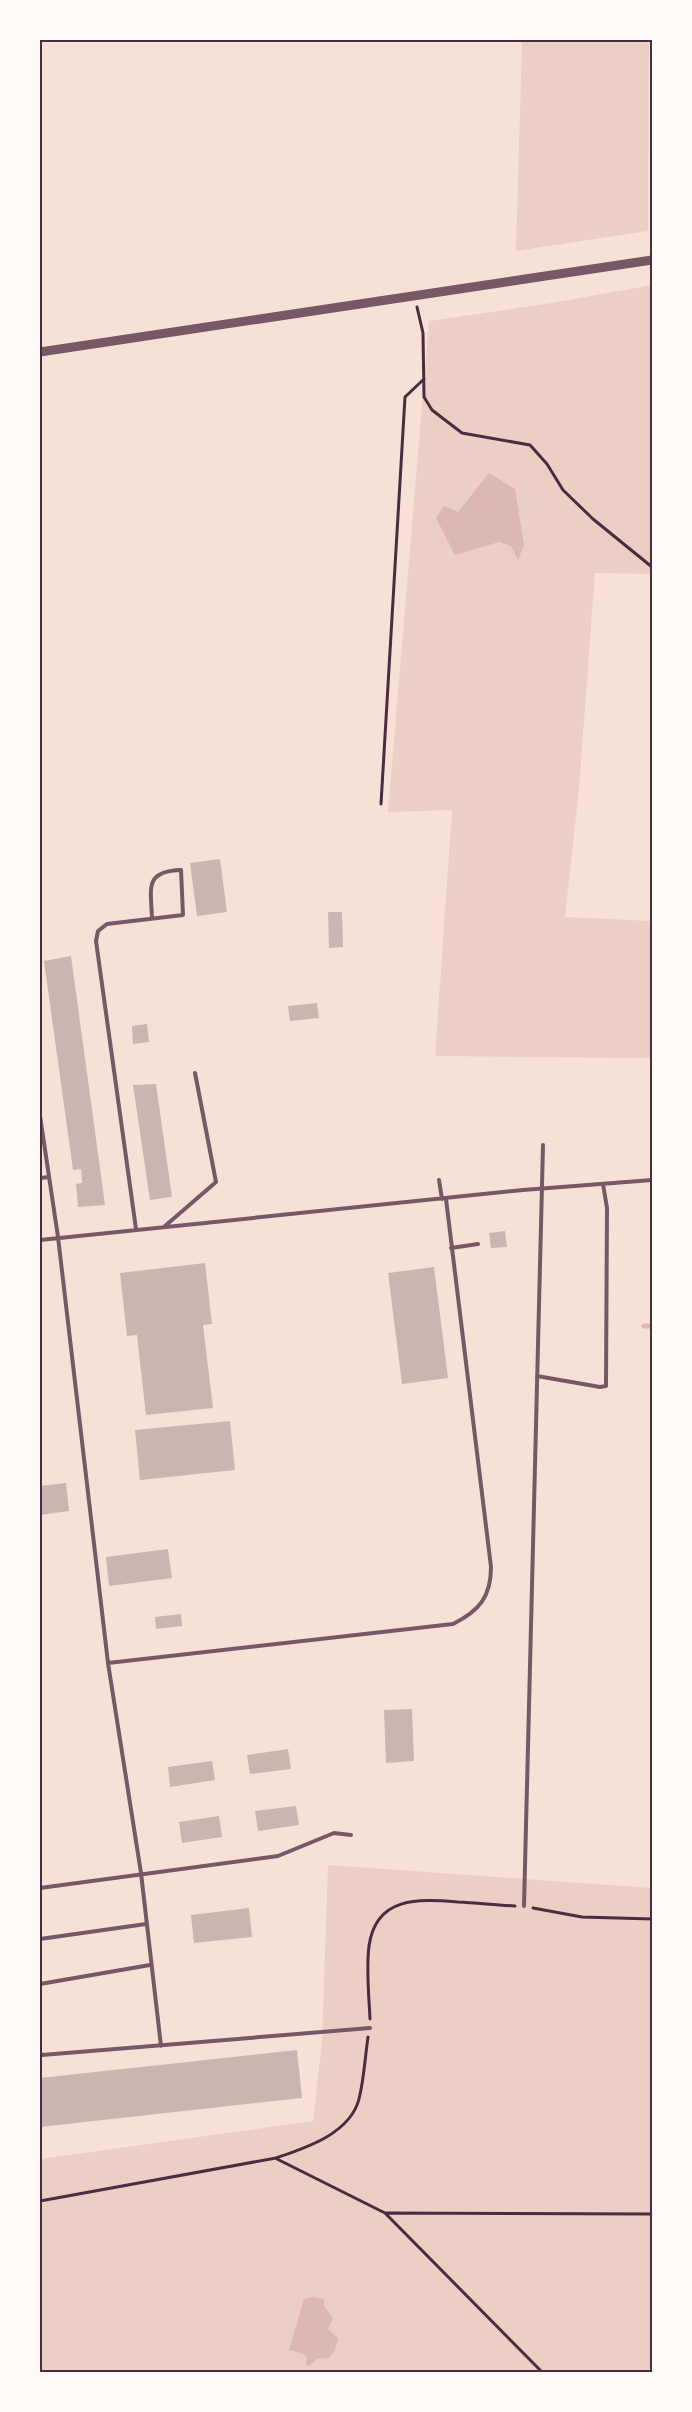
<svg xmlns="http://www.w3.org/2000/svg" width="692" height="2412" font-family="'PT Sans Narrow',sans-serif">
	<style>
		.green { fill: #ebcfc5 }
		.water { fill: #dcb8b0 }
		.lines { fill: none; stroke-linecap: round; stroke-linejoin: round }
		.stream { stroke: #dcb8b0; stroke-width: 5 }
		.building { fill: #ccb4b1 }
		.path { stroke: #4a2c40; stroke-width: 3 }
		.service { stroke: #755966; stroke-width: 4 }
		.tertiary { stroke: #755966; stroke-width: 9 }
		.neatline { fill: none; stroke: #4a2c40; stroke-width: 2 }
	</style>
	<rect width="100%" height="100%" fill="#f7e1d7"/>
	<!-- green -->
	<path class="green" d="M 522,40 L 649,40 L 648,231 L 516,251 Z
		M 652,285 L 652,574 L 595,573 L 579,789 L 565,917 L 652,921 L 652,1058 L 435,1056 L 452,810 L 388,812 L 429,321 L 552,303 Z
		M 328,1865 L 652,1888 L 652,2372 L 40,2372 L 40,2159 L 313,2121 L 322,2041 Z"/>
	<!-- water -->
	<path class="water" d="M 489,473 L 515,489 L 524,545 L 518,560 L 511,546 L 499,542 L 455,555 L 436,518 L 444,506 L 458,512 Z
		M 313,2297 L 324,2299 L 324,2306 L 333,2318 L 328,2329 L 338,2338 L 335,2350 L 329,2358 L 317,2359 L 309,2366 L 306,2364 L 307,2359 L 304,2354 L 289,2350 L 304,2299 Z"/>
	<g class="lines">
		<!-- stream -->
		<path class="stream" d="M 644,1326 L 652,1326"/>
	</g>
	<!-- building -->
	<path class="building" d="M 220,859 L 227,912 L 197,916 L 190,863 Z
		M 328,912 L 342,912 L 343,947 L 329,948 Z
		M 71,956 L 105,1205 L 78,1207 L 76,1184 L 82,1183 L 81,1169 L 73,1170 L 44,961 Z
		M 317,1003 L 319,1018 L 290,1021 L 288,1006 Z
		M 147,1024 L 149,1042 L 133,1044 L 132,1026 Z
		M 156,1084 L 172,1197 L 150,1200 L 133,1085 Z
		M 505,1231 L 507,1247 L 491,1248 L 489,1233 Z
		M 205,1263 L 212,1324 L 203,1325 L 213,1408 L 146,1415 L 137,1335 L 127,1336 L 120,1273 Z
		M 434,1267 L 448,1378 L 402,1384 L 388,1273 Z
		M 230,1421 L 235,1470 L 140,1480 L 135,1430 Z
		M 66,1483 L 69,1511 L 40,1515 L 40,1486 Z
		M 168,1549 L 172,1578 L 109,1586 L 106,1557 Z
		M 181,1614 L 182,1626 L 156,1629 L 155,1617 Z
		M 412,1709 L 414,1761 L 386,1763 L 384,1710 Z
		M 288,1749 L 291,1769 L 250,1774 L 247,1755 Z
		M 212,1761 L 215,1780 L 170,1787 L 168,1767 Z
		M 296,1806 L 299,1825 L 258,1831 L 255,1811 Z
		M 219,1816 L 222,1837 L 182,1843 L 179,1822 Z
		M 249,1908 L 252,1937 L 194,1943 L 191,1915 Z
		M 297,2050 L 302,2098 L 40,2127 L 40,2078 Z"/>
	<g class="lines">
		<!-- path -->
		<path class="path" d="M 417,307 L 423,333 L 424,397 L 432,410 L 462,433 L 530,445 L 547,464 L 563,490 L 593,519 L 652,567
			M 381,804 L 405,397 L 424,379
			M 533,1908 L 582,1917 L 652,1919
			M 370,2019 C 369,1996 366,1969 369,1946 C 376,1896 418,1899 458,1902 C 477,1903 496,1905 515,1906
			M 277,2159 L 385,2213 L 542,2372
			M 40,2201 L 276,2158 C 305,2148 350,2134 359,2099 C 364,2079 365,2058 368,2037
			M 386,2213 L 652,2214"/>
		<!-- service -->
		<path class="service" d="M 40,1116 L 58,1237 L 108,1663 L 141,1873 L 161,2046
			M 40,1178 L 49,1177
			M 439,1180 L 442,1199
			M 165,1226 L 216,1182 L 195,1073
			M 136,1229 L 96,941 L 98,931 L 107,924 L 183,915 L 181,870 C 144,871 151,889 152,918
			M 40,1240 L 523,1190 L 652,1180
			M 451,1248 L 478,1244
			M 537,1376 L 600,1387 L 606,1386 L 607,1208 L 603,1184
			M 108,1663 L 453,1624 C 479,1611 491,1597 491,1567 L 446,1199
			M 40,1888 L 278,1856 L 334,1833 L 351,1835
			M 524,1906 L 543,1145
			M 40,1939 L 146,1924
			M 40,1984 L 150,1965
			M 40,2053 L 42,2055 L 370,2028"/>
		<!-- tertiary -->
		<path class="tertiary" d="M 40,352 L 652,260"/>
	</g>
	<!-- border -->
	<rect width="692" height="2412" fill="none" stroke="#fffaf5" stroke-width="82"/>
	<rect x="41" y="41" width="610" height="2330" class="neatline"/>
</svg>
